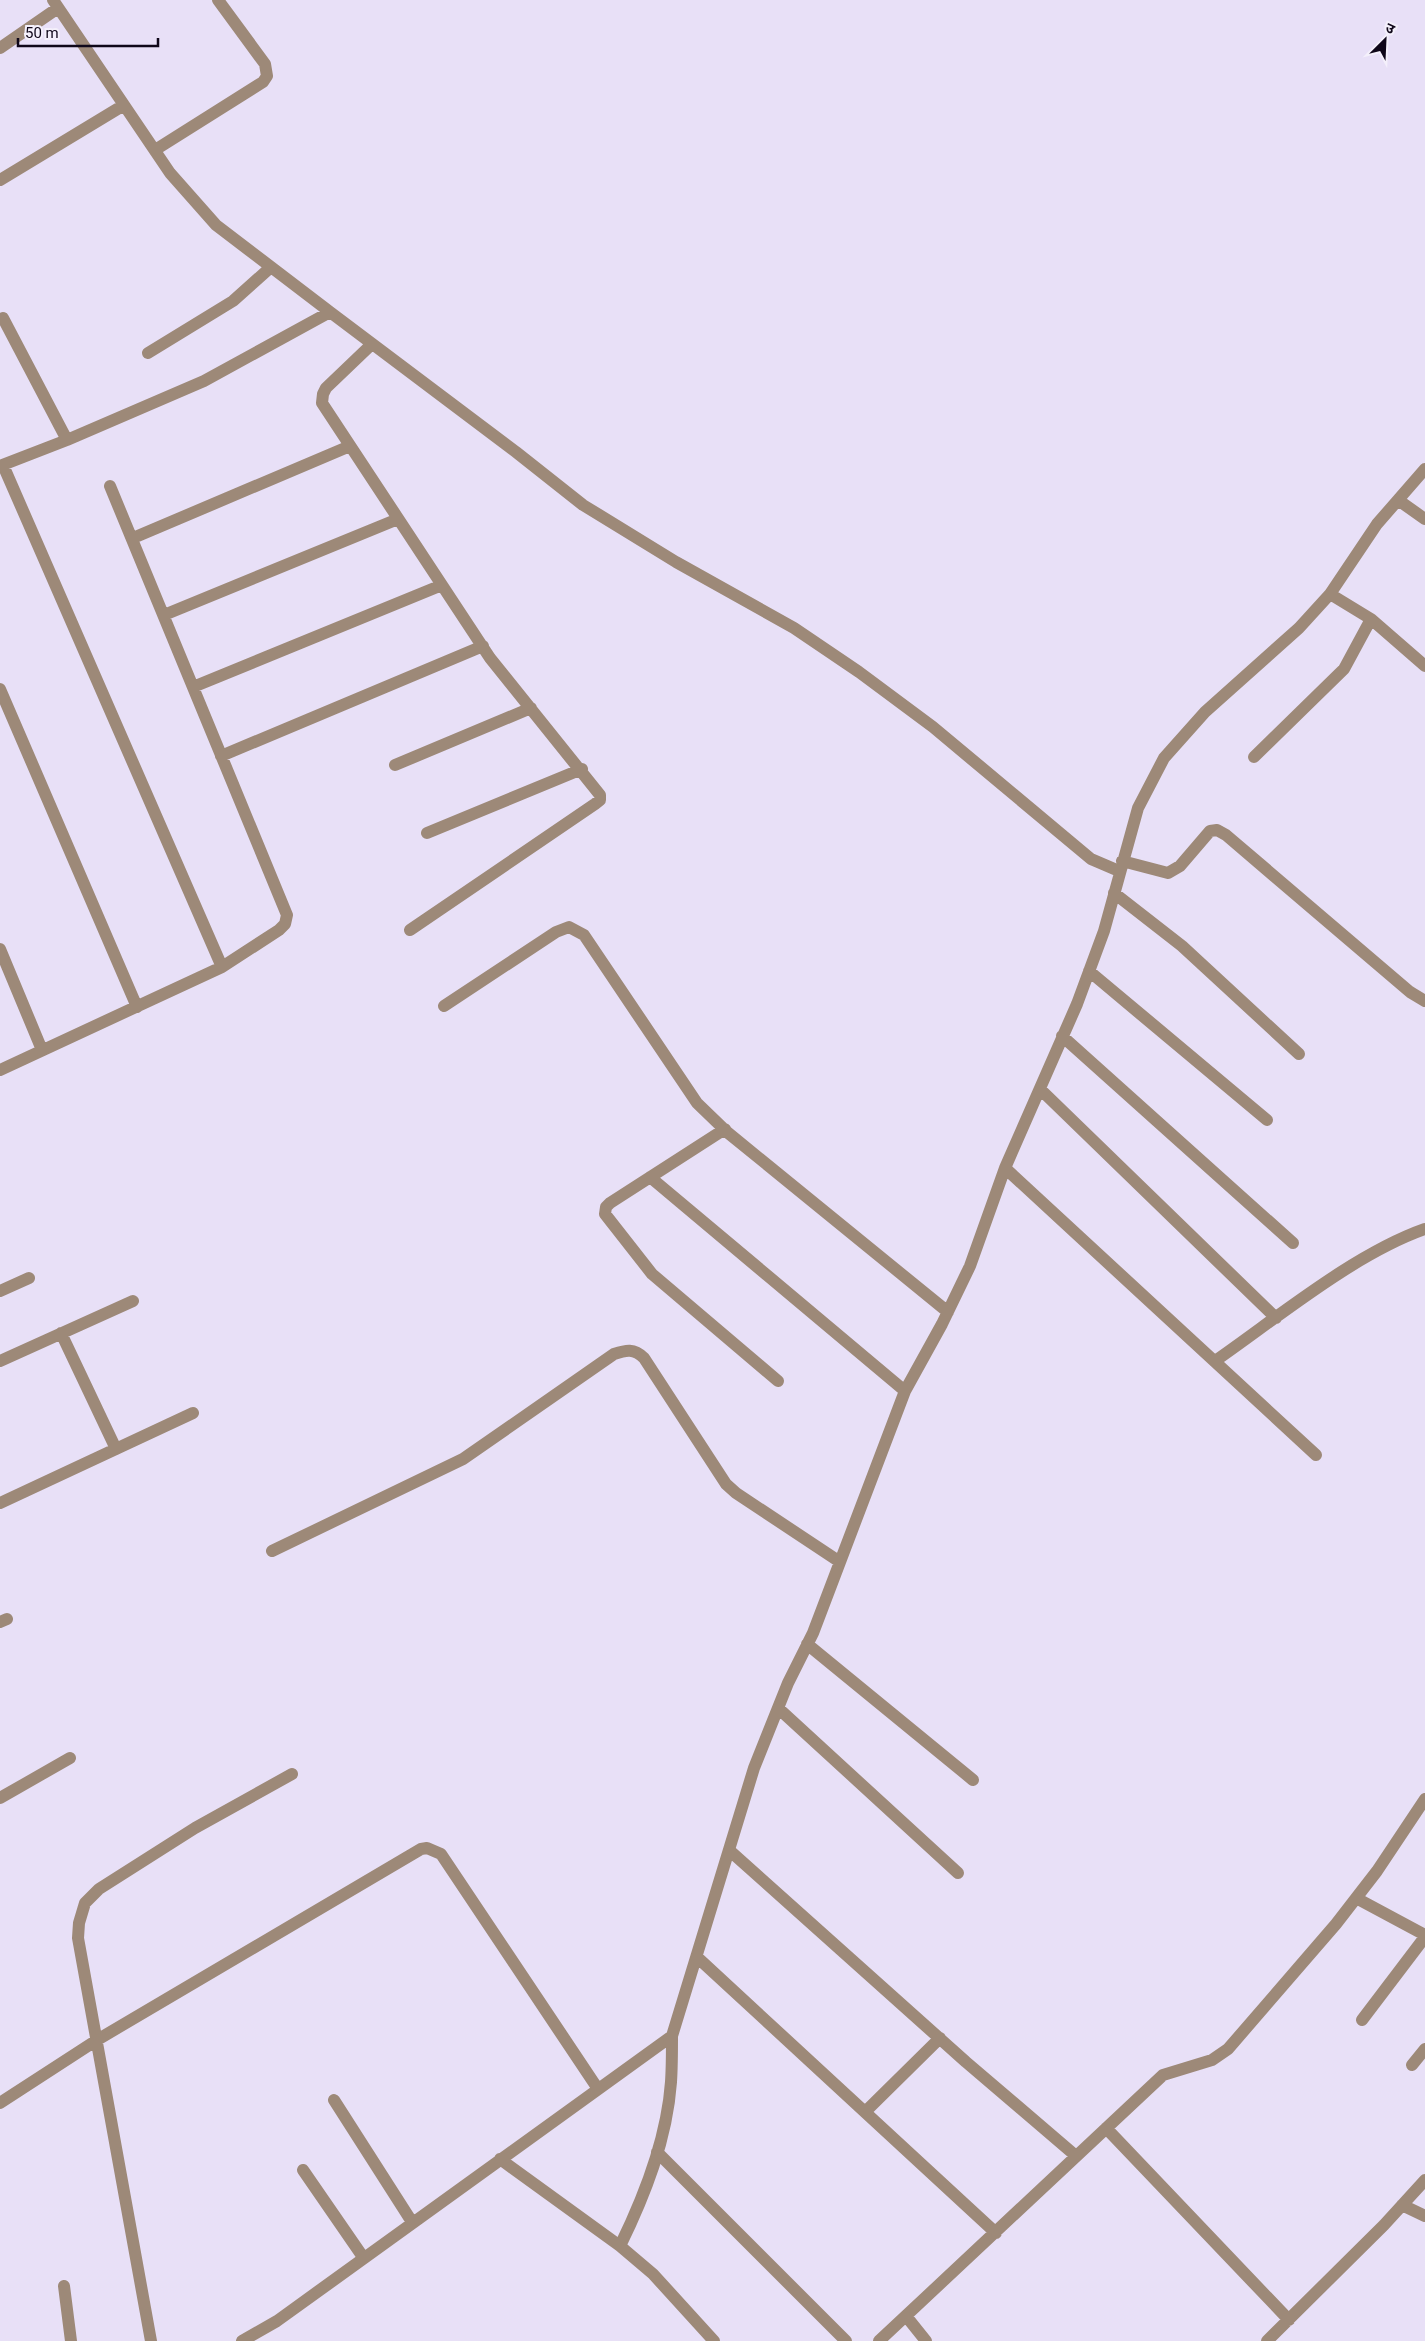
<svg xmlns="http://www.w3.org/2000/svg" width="1425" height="2341" font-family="Roboto,'Noto Sans Devanagari',sans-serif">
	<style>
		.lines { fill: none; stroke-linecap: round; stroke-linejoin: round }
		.minor { stroke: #9d8978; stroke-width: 12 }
	</style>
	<rect width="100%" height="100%" fill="#e8e0f7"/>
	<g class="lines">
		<!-- minor -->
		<path class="minor" d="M 0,48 L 58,8
			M 155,150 L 263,82 L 267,76 L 265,64 L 218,0
			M 0,180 L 124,105
			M 330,312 L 516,452 L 583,505 L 676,562 L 794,628 L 859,672 L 933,727 L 1091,859 L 1119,871
			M 3,318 L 67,440
			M 372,344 L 326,388 L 323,394 L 322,403 L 490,658 L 600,795 L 600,800 L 595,804 L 410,930
			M 148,353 L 233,301 L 271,267
			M 3,465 L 222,967
			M 0,466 L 67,440 L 204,381 L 330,312 L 216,225 L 170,173 L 53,0
			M 1398,500 L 1425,519
			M 133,538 L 350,446
			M 1330,594 L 1371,619 L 1425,666
			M 164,615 L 398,519
			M 193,687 L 442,585
			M 0,689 L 137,1007
			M 221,756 L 483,646
			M 1254,757 L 1344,669 L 1371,619
			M 395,765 L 531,708
			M 427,833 L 582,769
			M 1122,861 L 1168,873 L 1180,866 L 1210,831 L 1217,830 L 1226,835 L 1410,992 L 1425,1001
			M 1114,893 L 1182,946 L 1299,1054
			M 0,949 L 42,1050
			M 1089,971 L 1267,1120
			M 444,1006 L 556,932 L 569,927 L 584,935 L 697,1103 L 727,1132 L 948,1312
			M 1062,1036 L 1293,1243
			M 0,1070 L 222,967 L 279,930 L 285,924 L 287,915 L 110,486
			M 1040,1089 L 1276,1318
			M 725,1129 L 610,1203 L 606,1207 L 605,1214 L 652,1274 L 778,1381
			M 1005,1168 L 1316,1455
			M 650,1177 L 905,1391
			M 0,1291 L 29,1278
			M 61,1333 L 116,1449
			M 0,1361 L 133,1301
			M 1215,1361 C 1277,1318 1354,1254 1425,1229
			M 0,1503 L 193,1413
			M 272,1551 L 463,1459 L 614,1354 C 626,1350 634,1348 644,1358 L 726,1484 L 736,1493 L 840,1562
			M 0,1622 L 7,1619
			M 807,1644 L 973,1780
			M 778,1708 L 958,1873
			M 0,1798 L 70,1758
			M 729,1850 L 966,2062 L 1076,2156
			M 1356,1898 L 1425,1935
			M 698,1958 L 996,2233
			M 1362,2020 L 1425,1937
			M 1412,2065 L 1425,2049
			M 334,2100 L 412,2222
			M 0,2103 L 97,2040 L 421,1849 L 427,1848 L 441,1854 L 598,2089
			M 865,2112 L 940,2038
			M 1106,2128 L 1289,2320
			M 657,2152 L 846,2341
			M 500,2159 L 620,2246 L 653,2274 L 714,2341
			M 303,2170 L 363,2257
			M 1402,2205 L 1425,2216
			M 620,2246 C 645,2195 667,2139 671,2082 C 672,2067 672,2052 672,2036
			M 64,2286 L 71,2341
			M 906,2316 L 926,2341
			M 151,2341 L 78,1938 L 79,1923 L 85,1903 L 99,1889 L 195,1828 L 292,1774
			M 242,2341 L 277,2321 L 672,2036 L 754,1768 L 788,1683 L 813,1633 L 905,1391 L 942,1324 L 970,1266 L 1005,1168 L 1077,1004 L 1104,931 L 1138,808 L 1164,758 L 1205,712 L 1299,628 L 1330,594 L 1377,524 L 1425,469
			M 879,2341 L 1163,2075 L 1212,2060 L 1228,2049 L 1336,1924 L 1377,1871 L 1425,1799
			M 1267,2341 L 1384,2225 L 1425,2180"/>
	</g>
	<!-- north arrow -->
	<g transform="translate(1385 40) rotate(24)" stroke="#f4f0fb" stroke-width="4" paint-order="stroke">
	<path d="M0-4L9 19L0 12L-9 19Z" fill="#0f0719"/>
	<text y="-8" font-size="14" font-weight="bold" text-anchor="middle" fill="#0f0719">उ</text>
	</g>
	<!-- scale -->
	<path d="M18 38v8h140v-8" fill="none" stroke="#0f0719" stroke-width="2.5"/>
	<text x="25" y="38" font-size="15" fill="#0f0719" stroke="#f4f0fb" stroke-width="4" paint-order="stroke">50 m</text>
</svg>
